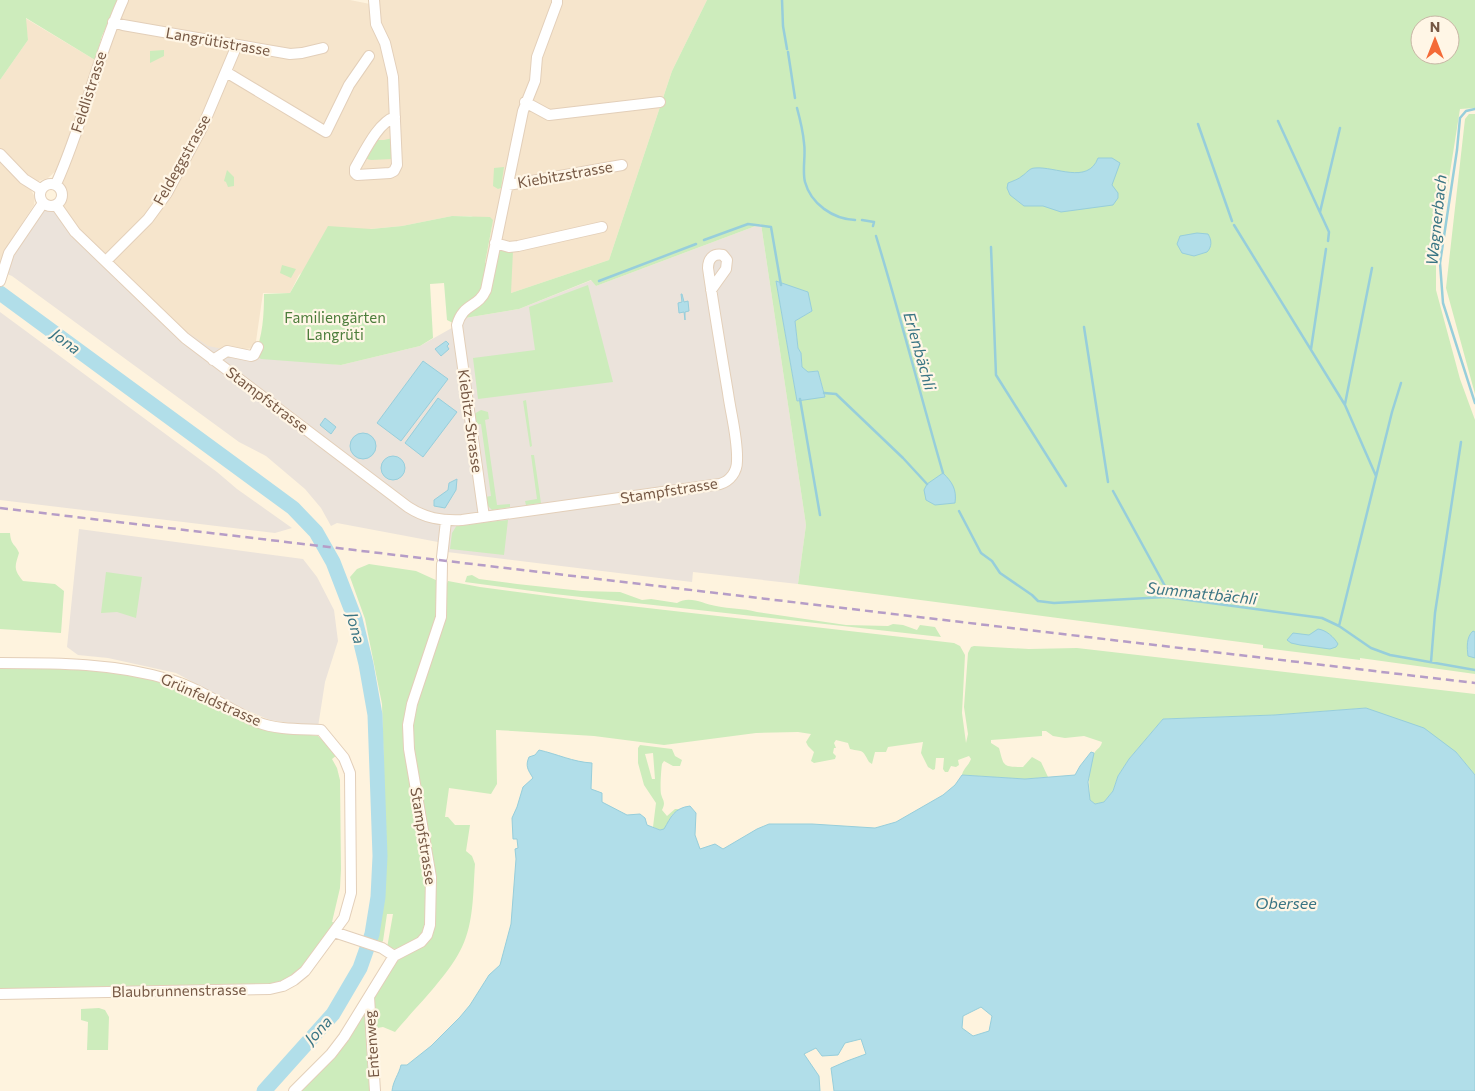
<svg xmlns="http://www.w3.org/2000/svg" width="1475" height="1091" font-family="Commissioner,sans-serif">
	<style>
		.residential { fill: #f6e5cc }
		.industrial { fill: #ebe3db }
		.green { fill: #cdecbc; fill-rule: evenodd }
		.water { fill: #b1dee9; stroke: #97cedb; fill-rule: evenodd }
		.lines { fill: none; stroke-linecap: round; stroke-linejoin: round }
		.stream { stroke: #97cedb; stroke-width: 2.5 }
		.river { stroke: #b1dee9; stroke-width: 15 }
		.minor-casing { stroke: #e3cfb9; stroke-width: 12 }
		.minor { stroke: #fff; stroke-width: 10 }
		.rail { stroke: #b69dc7; stroke-width: 2.5; stroke-dasharray: 8 5; stroke-linecap: butt }
		.labels { text-anchor: middle; stroke-width: 4.5; stroke-linejoin: round; paint-order: stroke }
		.street-label { font-size: 15px; fill: #765844; stroke: #fff6e6 }
		.park-label { font-size: 15px; fill: #4c7d3b; stroke: #fff6e6 }
		.water-label { font-size: 16px; font-style: italic; fill: #3a7584; stroke: #fff6e6 }
	</style>
	<rect width="100%" height="100%" fill="#fef3de"/>
	<!-- residential -->
	<path class="residential" d="M 123,0 L 350,0 L 370,4 L 372,0 L 707,0 L 672,71 L 609,260 L 511,293 L 485,263 L 492,226 L 471,216 L 452,216 L 402,226 L 370,229 L 350,229 L 299,275 L 290,293 L 263,293 L 255,348 L 214,352 L 157,312 L 75,232 L 59,202 L 62,194 L 59,187 Z
		M 25,18 L 95,60 L 74,125 L 57,170 L 48,178 L 35,182 L 31,190 L 35,197 L 34,205 L 10,242 L 0,267 L 0,80 L 28,40 Z"/>
	<!-- industrial -->
	<path class="industrial" d="M 46,205 L 53,206 L 67,222 L 157,312 L 208,346 L 254,355 L 341,365 L 420,346 L 457,325 L 465,318 L 519,309 L 592,280 L 596,286 L 761,224 L 806,525 L 798,584 L 693,572 L 692,582 L 439,551 L 438,542 L 337,523 L 331,526 L 321,508 L 305,489 L 266,456 L 239,442 L 12,276 L 7,274 L 9,253 Z
		M 0,312 L 217,472 L 237,489 L 292,528 L 275,533 L 0,500 Z
		M 79,529 L 303,559 L 317,577 L 334,610 L 338,641 L 325,682 L 318,727 L 270,720 L 241,708 L 176,673 L 108,658 L 78,655 L 67,647 Z"/>
	<!-- green -->
	<path class="green" d="M 0,0 L 119,0 L 102,36 L 95,60 L 26,18 L 28,40 L 0,80 Z
		M 707,0 L 1475,0 L 1475,108 L 1460,109 L 1436,261 L 1436,290 L 1460,379 L 1475,420 L 1475,674 L 1360,658 L 1360,660 L 1263,648 L 1263,645 L 798,584 L 806,525 L 761,224 L 596,286 L 591,280 L 519,309 L 465,318 L 457,325 L 447,320 L 444,283 L 430,284 L 433,338 L 420,346 L 341,365 L 261,359 L 254,355 C 263,338 264,313 264,294 L 290,293 L 328,226 L 371,229 L 402,226 L 452,216 L 490,217 L 493,220 L 492,226 L 485,263 L 495,264 L 498,250 L 513,251 L 511,293 L 609,260 L 672,71 ZM 1420,25 L 1450,25 L 1450,55 L 1420,55 ZM 776,281 L 812,311 L 795,321 L 798,348 L 801,353 L 802,367 L 808,372 L 818,371 L 825,396 L 797,401 Z
		M 164,50 L 164,56 L 150,63 L 150,51 Z
		M 1469,114 L 1475,114 L 1475,394 L 1446,288 L 1465,119 Z
		M 393,138 L 394,153 L 391,154 L 393,155 L 392,159 L 371,160 L 363,158 L 377,140 L 384,140 Z
		M 504,167 L 501,188 L 498,189 L 493,186 L 494,168 Z
		M 227,170 L 234,177 L 234,186 L 228,187 L 226,182 L 224,181 Z
		M 282,265 L 296,269 L 291,278 L 280,273 Z
		M 588,285 L 613,382 L 478,399 L 473,358 L 535,350 L 529,307 Z
		M 526,400 L 532,446 L 530,447 L 523,401 Z
		M 481,410 L 488,412 L 489,419 L 485,420 L 497,505 L 510,504 L 510,507 L 492,510 L 488,506 L 485,497 L 491,496 L 481,424 L 475,425 L 474,414 Z
		M 531,455 L 534,455 L 541,503 L 526,505 L 525,501 L 537,499 Z
		M 508,520 L 504,555 L 450,549 L 452,533 L 457,525 Z
		M 0,533 L 10,533 C 11,546 15,543 19,553 C 15,566 13,569 23,581 L 55,584 L 64,591 L 61,633 L 0,629 Z
		M 369,564 L 416,571 L 438,581 L 438,614 L 406,717 L 427,872 L 426,928 L 419,939 L 405,946 L 396,949 L 387,948 L 393,914 L 387,914 L 383,941 L 380,944 L 376,944 L 381,913 L 384,871 L 384,774 L 382,704 L 365,619 L 350,577 L 357,569 Z
		M 106,572 L 142,577 L 136,618 L 117,612 L 101,613 Z
		M 472,575 L 479,579 L 517,584 L 582,591 L 620,592 L 642,600 L 651,599 L 677,603 C 690,595 703,604 716,606 C 731,609 742,608 757,612 L 846,625 L 888,626 L 893,624 L 903,625 L 917,630 L 920,625 L 935,627 L 941,637 L 554,594 L 465,582 L 467,576 Z
		M 448,581 L 480,587 L 586,601 L 954,643 L 960,646 L 965,655 L 962,713 L 966,743 L 968,734 L 964,707 L 968,653 L 971,647 L 974,646 L 1029,649 L 1077,648 L 1475,694 L 1475,775 L 1456,752 L 1366,708 L 1274,715 L 1163,719 L 1129,759 L 1118,776 L 1113,791 L 1104,802 L 1095,804 L 1090,800 C 1089,785 1088,769 1093,755 C 1096,749 1101,748 1102,742 L 1084,736 L 1065,738 L 1053,736 L 1046,731 L 1042,731 L 1042,736 L 991,740 L 991,743 L 999,748 C 1004,766 1002,767 1023,767 L 1032,757 L 1041,762 L 1048,777 L 1025,779 L 962,775 C 963,769 969,765 971,759 L 969,756 L 958,760 L 959,765 L 956,767 L 951,766 L 948,772 L 945,772 L 943,769 L 944,758 L 936,758 L 935,769 L 933,770 L 928,767 L 921,753 L 923,742 L 888,747 L 886,752 L 875,752 L 872,764 L 869,762 C 862,749 864,752 850,749 L 848,743 L 836,740 L 834,743 L 836,748 L 834,748 L 833,753 L 836,756 L 835,759 L 814,763 L 811,761 L 814,752 L 808,746 L 806,742 L 811,734 L 798,732 L 756,733 L 664,745 L 594,736 L 496,730 L 497,784 L 491,794 L 449,788 L 445,817 L 448,817 L 455,825 L 470,825 L 466,851 L 472,856 L 475,864 C 473,891 474,922 462,947 C 449,975 415,1008 395,1032 L 383,1027 L 371,1029 L 375,1091 L 298,1091 L 396,962 L 433,932 L 412,745 L 413,717 L 446,613 L 446,586 Z
		M 0,667 L 95,668 L 167,683 L 243,720 L 272,730 L 318,736 L 337,755 L 332,759 L 337,768 L 340,780 L 341,869 L 340,888 L 332,922 L 338,923 L 297,974 L 276,984 L 0,990 Z
		M 640,745 L 672,749 L 675,756 L 682,760 L 680,766 L 673,766 L 664,761 L 662,764 C 661,771 660,787 661,794 C 663,801 666,802 662,810 L 667,816 L 675,809 L 679,809 L 672,815 L 664,829 L 660,830 L 653,827 L 656,803 L 644,785 L 638,763 L 638,748 ZM 653,753 L 655,779 L 652,779 L 645,754 Z
		M 99,1008 L 105,1010 L 109,1017 L 108,1050 L 87,1050 L 88,1022 L 81,1020 L 81,1009 Z"/>
	<!-- water -->
	<path class="water" d="M 1098,158 L 1112,158 L 1120,163 L 1112,185 L 1118,193 L 1118,198 L 1113,205 L 1061,212 L 1043,206 L 1024,206 L 1010,195 L 1007,188 L 1008,183 C 1013,181 1019,179 1022,176 C 1027,173 1029,168 1035,168 C 1055,166 1088,185 1098,158 Z
		M 1197,233 L 1208,234 C 1212,240 1212,247 1207,252 L 1194,256 L 1182,253 L 1177,244 L 1180,236 Z
		M 776,281 L 808,292 L 812,311 L 795,321 L 798,348 L 801,353 L 802,367 L 808,372 L 818,371 L 825,397 L 797,401 Z
		M 681,294 L 682,294 L 684,302 L 688,301 L 689,311 L 685,312 L 685,320 L 684,312 L 679,313 L 678,303 L 682,302 Z
		M 446,341 L 449,344 L 447,346 L 449,349 L 441,356 L 435,349 Z
		M 423,361 L 448,379 L 401,441 L 377,423 Z
		M 438,398 L 457,412 L 423,457 L 405,443 Z
		M 325,418 L 336,427 L 331,434 L 320,425 Z
		M350 446a13 13 0 1 1 26 0a13 13 0 1 1-26 0Z
		M381 468a12 12 0 1 1 24 0a12 12 0 1 1-24 0Z
		M 943,473 C 952,482 957,489 955,503 L 935,505 L 926,500 L 924,490 L 927,484 Z
		M 457,479 L 456,490 L 445,508 L 434,506 L 434,500 L 448,490 L 449,483 Z
		M 1318,629 C 1326,630 1334,637 1338,644 L 1336,647 L 1330,649 L 1300,645 L 1291,643 L 1287,640 L 1293,633 L 1309,635 Z
		M 1473,631 L 1475,632 L 1475,658 L 1468,656 C 1467,648 1466,637 1473,631 Z
		M 1366,708 L 1424,728 L 1456,752 L 1475,775 L 1475,1091 L 834,1091 L 831,1068 L 847,1061 L 866,1054 L 861,1039 L 845,1043 L 838,1055 L 822,1056 L 816,1048 L 804,1054 L 819,1076 L 820,1091 L 392,1091 C 393,1081 399,1074 401,1065 L 407,1065 L 431,1046 L 460,1017 L 470,1005 L 489,975 L 500,965 L 511,924 L 516,859 L 515,849 L 518,848 L 517,839 L 513,839 L 512,818 L 517,807 L 523,787 L 533,778 C 528,770 525,766 529,757 L 535,755 L 539,750 C 557,754 573,762 592,763 L 591,789 L 602,793 L 602,802 L 627,815 L 640,814 L 645,818 L 647,825 L 660,830 L 664,829 C 671,817 674,808 690,806 L 696,813 L 695,835 L 700,849 L 715,844 L 723,849 L 757,829 L 769,824 L 812,824 L 875,828 L 896,822 L 943,795 L 955,785 L 962,775 L 1025,779 L 1075,775 L 1080,766 L 1091,752 L 1094,753 L 1088,782 L 1090,800 L 1095,804 L 1104,802 L 1113,791 L 1118,776 L 1129,759 L 1163,719 L 1274,715 ZM 981,1007 L 992,1016 L 989,1031 L 973,1036 L 962,1028 L 963,1016 Z"/>
	<g class="lines">
		<!-- stream -->
		<path class="stream" d="M 782,0 L 783,26 L 787,49
			M 788,52 L 795,98
			M 797,108 C 800,119 803,131 804,143 C 806,155 802,170 805,182 C 811,204 833,219 855,220
			M 1475,109 L 1466,111 L 1460,118 L 1457,150 L 1440,263 L 1443,303 L 1475,403
			M 1278,121 L 1329,232 L 1328,241
			M 1198,124 L 1232,221
			M 1320,212 L 1340,128
			M 862,220 L 874,222 L 873,226
			M 1234,225 L 1345,405 L 1376,476
			M 876,236 C 900,314 920,394 943,473
			M 704,240 L 748,224 L 771,227 L 781,285
			M 991,247 L 996,375 L 1066,486
			M 599,281 L 696,244
			M 1084,327 L 1108,482
			M 1311,349 L 1326,249
			M 824,393 L 836,394 L 903,458 L 927,484
			M 800,399 L 820,515
			M 1345,404 L 1372,268
			M 1113,491 L 1171,597
			M 959,511 L 981,553 L 992,561 L 1000,573 L 1032,595 L 1038,601 L 1054,603 L 1166,597 L 1322,618 L 1339,626 L 1371,648 L 1390,655 L 1475,670
			M 1339,626 L 1392,412 L 1401,383
			M 1431,662 L 1435,613 L 1461,442"/>
		<!-- river -->
		<path class="river" d="M 0,293 L 293,508 L 316,532 L 333,562 L 355,619 L 366,664 L 375,715 L 380,856 L 378,897 L 372,934 L 360,968 L 333,1014 L 264,1091"/>
		<defs>
			<path id="minor" d="M 374,0 L 376,24 L 385,43 L 393,77 L 397,165 L 394,171 L 390,173 L 357,175 L 355,173 L 355,168 C 364,153 378,122 395,117
				M 113,22 L 123,25 L 290,54 L 302,53 L 323,48
				M 226,72 L 326,132 L 349,85 L 369,56
				M 525,102 L 549,115 L 660,102
				M 0,154 L 24,179 L 40,189
				M40 195a11 11 0 1 1 22 0a11 11 0 1 1-22 0Z
				M 56,184 C 83,125 96,60 123,0
				M 508,185 L 622,165
				M 56,205 L 75,232 L 185,338 L 408,507 C 425,518 441,521 462,520 L 720,484 C 730,481 737,472 737,461 C 738,439 731,415 728,393 C 721,351 714,310 708,268 C 708,259 713,253 723,255 L 727,260 L 726,269 L 711,290
				M 495,243 L 509,247 L 518,246 L 602,227
				M 106,261 L 148,219 L 167,193 L 202,128 L 237,45
				M 0,281 L 9,253 L 43,203
				M 213,360 L 227,351 L 251,356 L 254,355 L 258,347
				M 484,517 L 457,325 C 463,303 478,308 486,290 L 523,111 L 535,81 L 537,57 L 557,3 L 557,0
				M 442,557 L 446,521
				M 0,663 C 58,663 115,663 171,680 C 201,689 228,709 257,722 C 277,730 300,729 321,730 L 344,758 L 350,773 L 351,893 L 344,918 L 305,971 L 294,980 L 283,986 L 270,989 L 0,994
				M 334,932 L 382,948 L 394,956
				M 369,997 L 375,1091
				M 294,1091 L 331,1054 L 344,1037 L 394,956 L 421,942 L 427,935 L 430,925 L 431,877 L 409,749 L 408,725 L 412,704 L 441,617 L 442,564"/>
		</defs>
		<!-- minor casing -->
		<use href="#minor" class="minor-casing"/>
		<!-- minor -->
		<use href="#minor" class="minor"/>
		<!-- rail -->
		<path class="rail" d="M 0,508 L 1475,683"/>
	</g>
	<g class="labels">
		<!-- street labels -->
		<g class="street-label">
			<text transform="translate(218 42) rotate(10)" y="5">Langrütistrasse</text>
			<text transform="translate(89 92) rotate(-72)" y="5">Feldlistrasse</text>
			<text transform="translate(182 160) rotate(-61)" y="5">Feldeggstrasse</text>
			<text transform="translate(565 175) rotate(-10)" y="5">Kiebitzstrasse</text>
			<text transform="translate(267 400) rotate(37)" y="5">Stampfstrasse</text>
			<text transform="translate(470 421) rotate(82)" y="5">Kiebitz-Strasse</text>
			<text transform="translate(669 491) rotate(-9)" y="5">Stampfstrasse</text>
			<text transform="translate(211 700) rotate(24)" y="5">Grünfeldstrasse</text>
			<text transform="translate(423 836) rotate(81)" y="5">Stampfstrasse</text>
			<text transform="translate(179 991) rotate(-1)" y="5">Blaubrunnenstrasse</text>
			<text transform="translate(372 1044) rotate(-94)" y="5">Entenweg</text>
		</g>
		<!-- park labels -->
		<g class="park-label">
			<text x="335" y="323">Familiengärten<tspan x="335" dy="17">Langrüti</tspan></text>
		</g>
		<!-- water labels -->
		<g class="water-label">
			<text transform="translate(1436 220) rotate(-84)" y="6">Wagnerbach</text>
			<text transform="translate(66 341) rotate(36)" y="6">Jona</text>
			<text transform="translate(920 351) rotate(74)" y="6">Erlenbächli</text>
			<text transform="translate(1202 593) rotate(6)" y="6">Summattbächli</text>
			<text transform="translate(356 628) rotate(75)" y="6">Jona</text>
			<text x="1286" y="909">Obersee</text>
			<text transform="translate(318 1030) rotate(-48)" y="6">Jona</text>
		</g>
	</g>
	<!-- north arrow -->
	<g transform="translate(1435 40)"><circle r="24" fill="#fff6e6" stroke="#c8b7a5"/>
	<path d="M0-4L9 19L0 12L-9 19Z" fill="#f46a37"/>
	<text y="-8" font-size="14" font-weight="bold" text-anchor="middle" fill="#765844">N</text>
	</g>
</svg>
